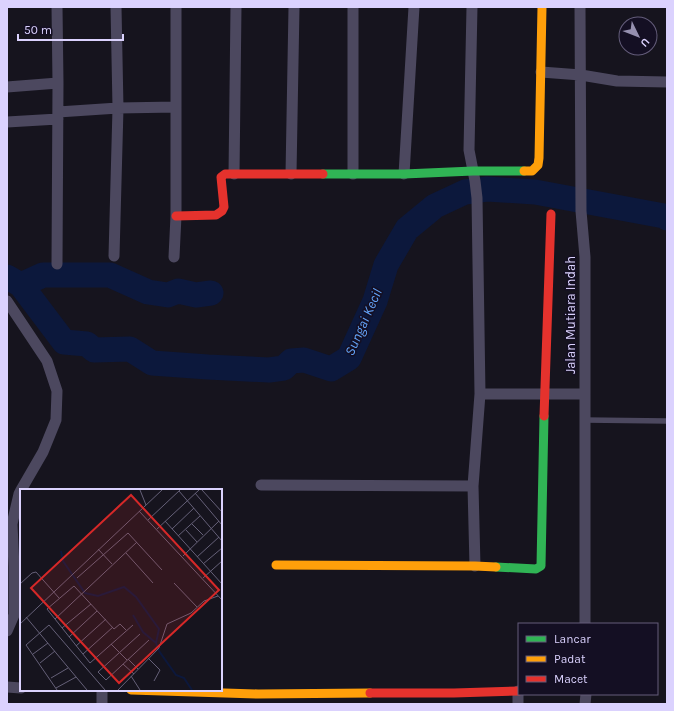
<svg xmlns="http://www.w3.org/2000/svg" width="674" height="711" font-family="Karla,sans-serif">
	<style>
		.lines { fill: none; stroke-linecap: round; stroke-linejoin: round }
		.river { stroke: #0c183c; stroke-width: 25 }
		.lane { stroke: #4c485f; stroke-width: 5.5 }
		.street { stroke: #4c485f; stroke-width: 11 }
		.fast { stroke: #30b455; stroke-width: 9 }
		.slow { stroke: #ff9f0a; stroke-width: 9 }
		.jam { stroke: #e5322d; stroke-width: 9 }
		.labels { text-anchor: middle; stroke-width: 3; stroke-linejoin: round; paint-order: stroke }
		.street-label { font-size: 13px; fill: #dbd2fe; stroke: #140f23 }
		.water-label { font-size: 14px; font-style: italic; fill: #63a4fa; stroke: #140f23 }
		.inset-river { fill: none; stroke: #0c183c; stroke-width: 2 }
		.inset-road { fill: none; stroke: #656078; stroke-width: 1 }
		.view { fill: #d62828; fill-opacity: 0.15; stroke: #d62828; stroke-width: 2 }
		.inset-edge { fill: none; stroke: #dbd2fe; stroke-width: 2 }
	</style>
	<rect width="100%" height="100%" fill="#16141e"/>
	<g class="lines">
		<!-- river -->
		<path class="river" d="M 7,277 L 21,285 L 64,342 L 87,344 L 94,350 L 130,349 L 152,363 L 208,367 L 269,370 L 284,368 L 291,361 L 304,360 L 331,369 L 349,358 L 375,301 L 386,265 L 407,229 L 435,206 L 465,192 L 487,189 L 535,192 L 664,216 L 667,218
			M 21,285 L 43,275 L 110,275 L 148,292 L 168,295 L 178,291 L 196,295 L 211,293"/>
		<!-- lane -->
		<path class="lane" d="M 585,420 L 667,421"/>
		<!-- street -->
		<path class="street" d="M 353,7 L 353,174
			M 472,7 L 469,150 L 475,181 L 477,198 L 480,394 L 473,486 L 475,566
			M 580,7 L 581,211 L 585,257 L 585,624
			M 541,72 L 581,75 L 617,81 L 667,82
			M 7,87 L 58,83
			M 58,112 L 118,108 L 176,107
			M 7,122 L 58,119
			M 234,174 L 236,7
			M 291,174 L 294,7
			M 404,174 L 414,7
			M 114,256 L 118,108 L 116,7
			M 174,257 L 176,216 L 176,7
			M 57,264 L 58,83 L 57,7
			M 7,301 L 47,361 L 57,391 L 56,420 L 43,452 L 21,490
			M 480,394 L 585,394
			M 261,485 L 473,486
			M 7,631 L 14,615 L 14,567 L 12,524 L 19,494 L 21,490
			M 7,687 L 21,688
			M 518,691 L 518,704
			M 102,704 L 102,690
			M 585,704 L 586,694"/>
		<!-- fast -->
		<path class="fast" d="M 323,174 L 404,174 L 473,171 L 524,171
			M 496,567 L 536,569 L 541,566 L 544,416"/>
		<!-- slow -->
		<path class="slow" d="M 524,171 L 532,171 L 538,165 L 539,158 L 542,7
			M 276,565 L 475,566 L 496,567
			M 131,690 L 258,694 L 370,693"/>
		<!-- jam -->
		<path class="jam" d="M 176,216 L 216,215 L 222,211 L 224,207 L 221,177 L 225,174 L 323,174
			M 544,416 L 551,214
			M 370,693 L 454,693 L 519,691"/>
	</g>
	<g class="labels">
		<!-- street labels -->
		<g class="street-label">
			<text transform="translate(570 315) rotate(-90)" y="5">Jalan Mutiara Indah</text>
		</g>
		<!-- water labels -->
		<g class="water-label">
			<text transform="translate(363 322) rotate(-66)" y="5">Sungai Kecil</text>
		</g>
	</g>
	<!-- overview -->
	<g transform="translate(20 489)">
		<rect width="202" height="202" fill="#16141e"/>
		<path class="inset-river" d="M 41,62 L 43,72 L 65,104 L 78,107 L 104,98 L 116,108 L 139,140 L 136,154 L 139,162 L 156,186 L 164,189 L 172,201M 113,126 L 123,143 L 136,154"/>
		<path class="inset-road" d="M 120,1 L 126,16M 182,1 L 202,23M 159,2 L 202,52M 175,4 L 202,36M 119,22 L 202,111M 128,31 L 160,1M 145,32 L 202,95M 172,35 L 183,46M 137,40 L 179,1M 152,40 L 174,19M 166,41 L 177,53M 158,47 L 180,27M 78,60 L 92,75M 106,64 L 133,94M 163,67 L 199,32M 177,68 L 199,48M 183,75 L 202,59M 57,89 L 108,44 L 142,81M 183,89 L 202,72M 154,94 L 177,118M 0,95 L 12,84 L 16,83 L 39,109M 6,128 L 67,201M 35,130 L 117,53M 0,135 L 142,1M 42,139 L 71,115M 106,141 L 100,135 L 94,140 L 54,97 L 27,120 L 70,174 L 113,136M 120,145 L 78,183 L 86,191 L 129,151M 49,148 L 77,122M 91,155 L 107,171M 56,157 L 86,130M 13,165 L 28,154M 63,165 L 93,138M 128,169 L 140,181 L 134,192M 108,170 L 118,180M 20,174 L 35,162M 103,175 L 114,185M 111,187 L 120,201M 31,189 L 48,179M 36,199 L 56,188M 37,201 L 6,156 L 29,136 L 85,201M 98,201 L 139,159 L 147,135 L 171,124 L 184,112 L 198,107"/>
		<path class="view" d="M 111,6 L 199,101 L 99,194 L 11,99 Z"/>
		<rect width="202" height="202" class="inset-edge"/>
	</g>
	<!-- border -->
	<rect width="674" height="711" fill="none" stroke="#dbd2fe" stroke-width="16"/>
	<!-- legend -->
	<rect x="518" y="623" width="140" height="72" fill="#140f23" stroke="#645d7b"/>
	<rect x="526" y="636" width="20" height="6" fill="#30b455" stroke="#645d7b"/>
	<text x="554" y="643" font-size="12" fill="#dbd2fe">Lancar</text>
	<rect x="526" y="656" width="20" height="6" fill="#ff9f0a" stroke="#645d7b"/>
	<text x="554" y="663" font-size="12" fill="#dbd2fe">Padat</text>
	<rect x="526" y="676" width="20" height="6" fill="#e5322d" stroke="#645d7b"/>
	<text x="554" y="683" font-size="12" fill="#dbd2fe">Macet</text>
	<!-- north arrow -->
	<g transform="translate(638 36) rotate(133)"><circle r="19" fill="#140f23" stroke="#645d7b"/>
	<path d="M0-3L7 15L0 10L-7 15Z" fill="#9690b0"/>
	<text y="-6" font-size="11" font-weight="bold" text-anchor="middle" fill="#dbd2fe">U</text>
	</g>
	<!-- scale -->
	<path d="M18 34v6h105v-6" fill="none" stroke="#dbd2fe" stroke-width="2"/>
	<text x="24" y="34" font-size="12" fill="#dbd2fe" stroke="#140f23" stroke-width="3" paint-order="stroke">50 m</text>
</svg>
